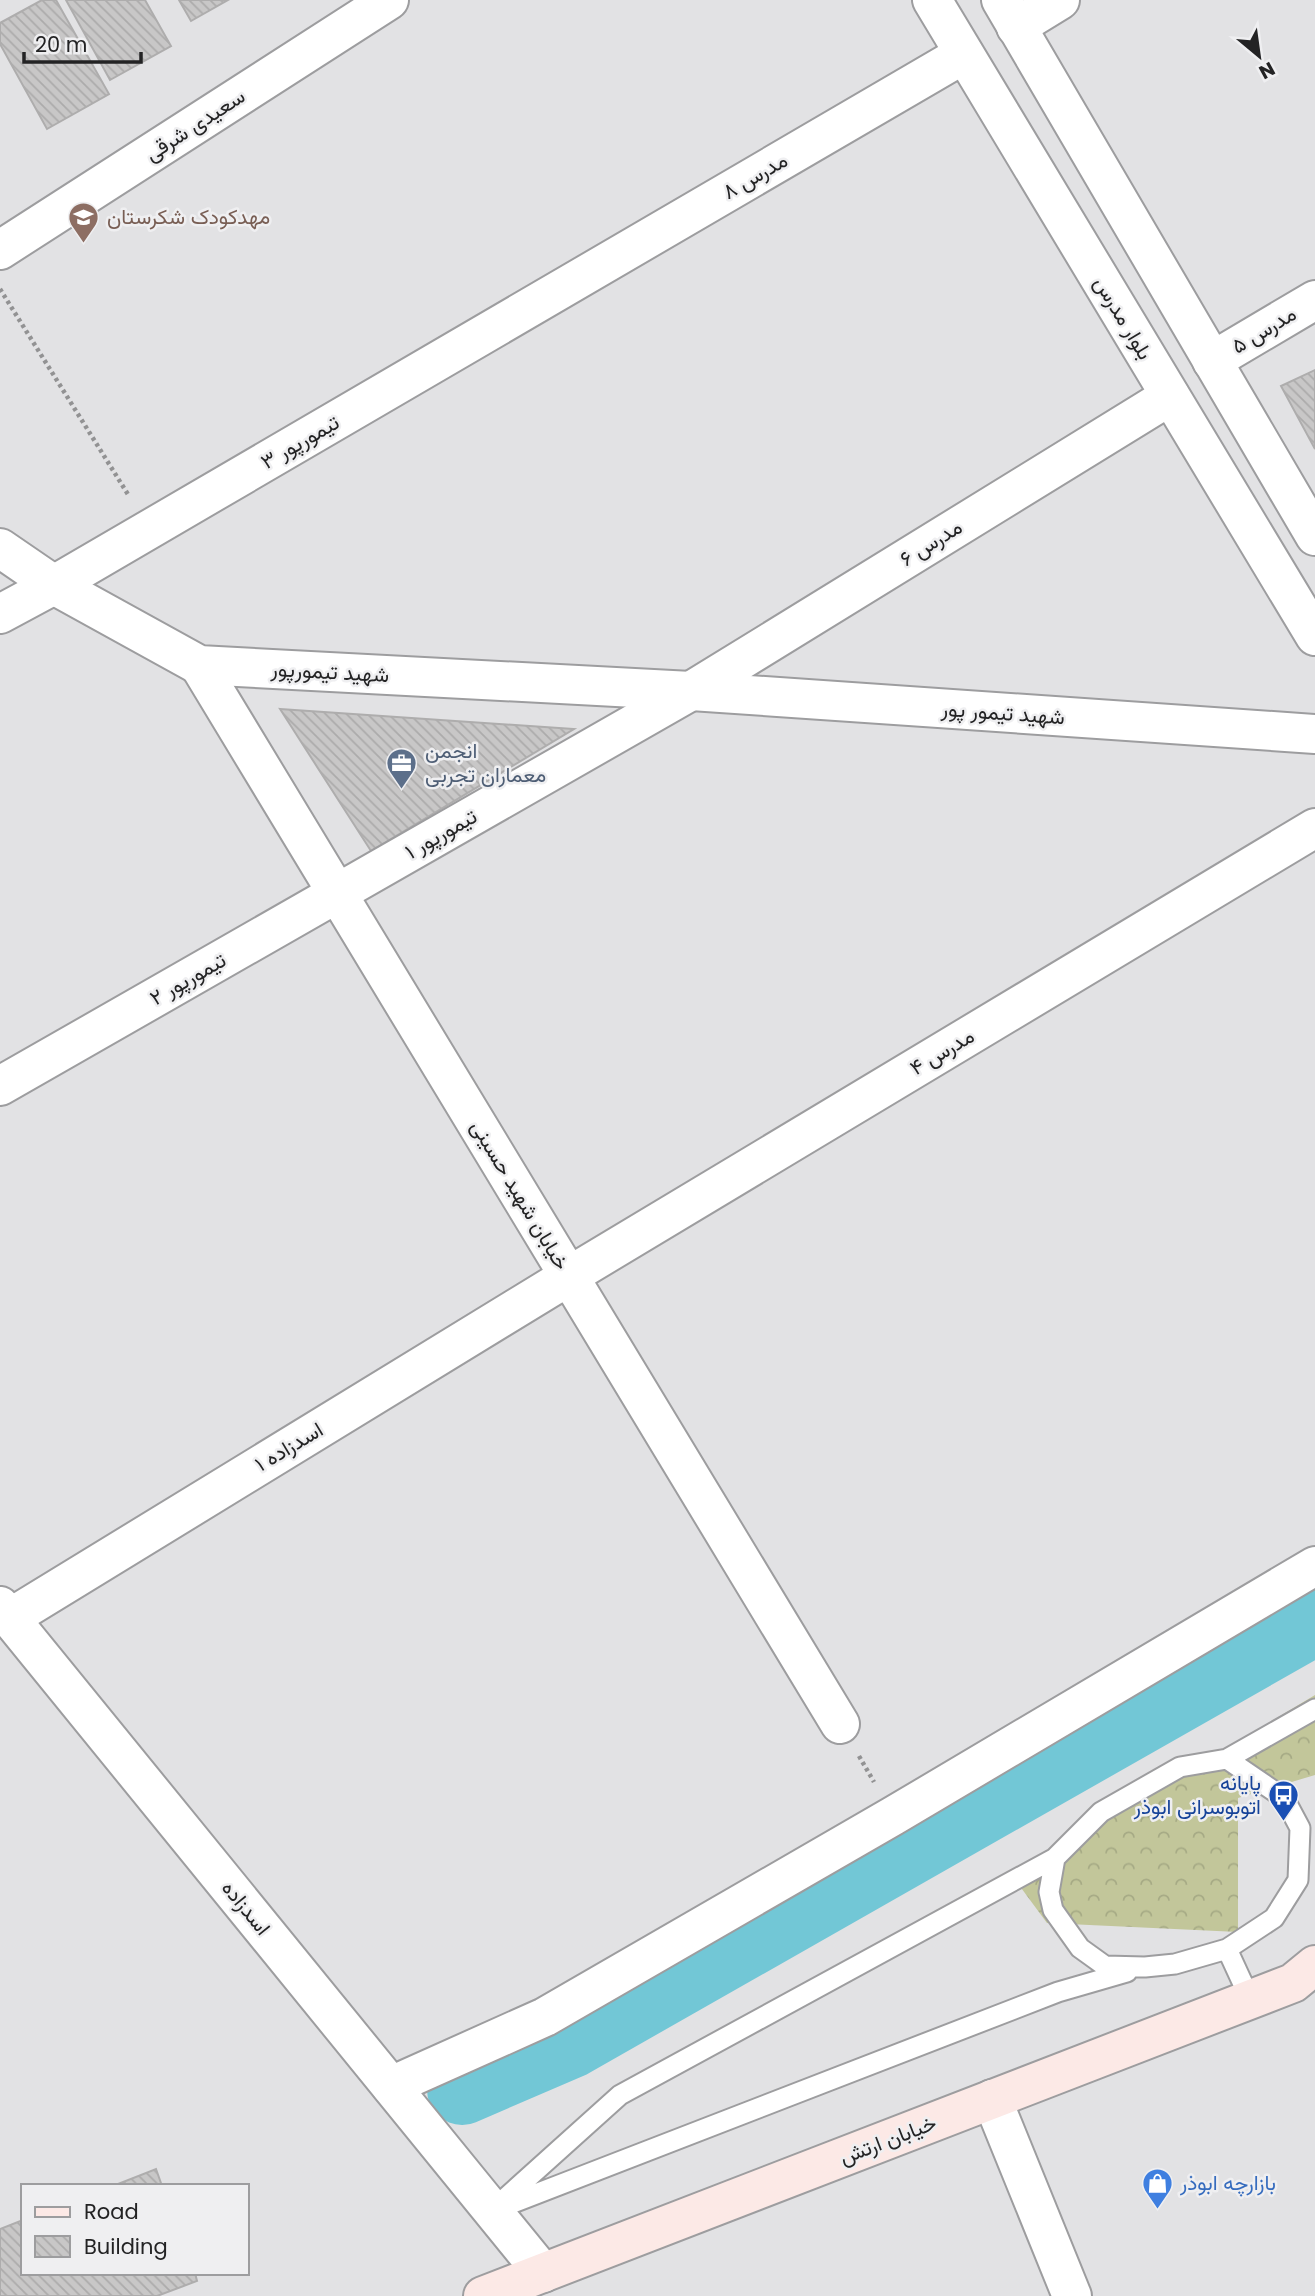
<svg xmlns="http://www.w3.org/2000/svg" width="1315" height="2296" font-family="Poppins,Vazirmatn,sans-serif">
	<style>
		.forest { fill: url(#forest-crowns) }
		.lines { fill: none; stroke-linecap: round; stroke-linejoin: round }
		.river { stroke: #72c7d6; stroke-width: 70 }
		.building { fill: url(#building-back-hatch); stroke: #aeadad; stroke-width: 2 }
		.service-casing { stroke: #9d9d9f; stroke-width: 23 }
		.minor-casing { stroke: #9d9d9f; stroke-width: 42 }
		.tertiary-casing { stroke: #9d9d9f; stroke-width: 42 }
		.secondary-casing { stroke: #9d9d9f; stroke-width: 42 }
		.path { stroke: #929293; stroke-width: 4.5; stroke-dasharray: 3.5 3.5; stroke-linecap: butt }
		.service { stroke: #fff; stroke-width: 19 }
		.minor { stroke: #fff; stroke-width: 38 }
		.tertiary { stroke: #fff; stroke-width: 38 }
		.secondary { stroke: #fce9e6; stroke-width: 38 }
		.labels { text-anchor: middle; stroke-width: 5; stroke-linejoin: round; paint-order: stroke }
		.street-label { font-size: 21px; fill: #232324; stroke: #efeff1 }
		.education-label { font-size: 21px; fill: #785e54; stroke: #efeff1; text-anchor: start }
		.service-label { font-size: 21px; fill: #4e5e75; stroke: #efeff1; text-anchor: start }
		.transit-label { font-size: 21px; fill: #164399; stroke: #efeff1; text-anchor: end }
		.shop-label { font-size: 21px; fill: #366cbe; stroke: #efeff1; text-anchor: start }
	</style>
	<defs>
		<pattern id="forest-crowns" width="20" height="18" patternUnits="userSpaceOnUse" patternTransform="scale(1.75)"><rect width="20" height="18" fill="#c2c69a"/><path d="M2 6a3 3 0 1 1 6 0M12 15a3 3 0 1 1 6 0" fill="none" stroke="#a6aa85"/></pattern>
		<pattern id="building-back-hatch" width="6" height="6" patternUnits="userSpaceOnUse" patternTransform="scale(1.75)"><rect width="6" height="6" fill="#c8c7c7"/><path d="M-1 5l2 2M0 0l6 6M5-1l2 2" fill="none" stroke="#acabab"/></pattern>
	</defs>
	<rect width="100%" height="100%" fill="#e2e2e4"/>
	<!-- forest -->
	<path class="forest" d="M 1315,1695 L 1315,1775 L 1238,1798 L 1238,1932 L 1047,1923 L 1013,1877 Z"/>
	<g class="lines">
		<!-- river -->
		<path class="river" d="M 462,2090 L 571,2043 L 1315,1620"/>
	</g>
	<!-- building -->
	<path class="building" d="M 42,0 L 56,0 L 109,94 L 47,129 L 0,44 L 0,23 Z
		M 66,0 L 145,0 L 171,46 L 110,80 Z
		M 179,0 L 228,0 L 191,21 Z
		M 1315,370 L 1315,449 L 1281,386 Z
		M 280,709 L 574,729 L 371,851 Z
		M 156,2169 L 162,2186 L 113,2186 Z
		M 23,2220 L 23,2273 L 195,2273 L 197,2281 L 157,2296 L 0,2296 L 0,2229 Z"/>
	<g class="lines">
		<defs>
			<path id="service" d="M 1227,1759 L 1284,1798 L 1300,1828 L 1298,1880 L 1274,1918 L 1227,1949 L 1175,1964 L 1145,1967 L 1105,1966 L 1080,1948 L 1053,1910 L 1049,1892 L 1055,1858 L 1101,1812 L 1180,1767 Z
				M 1227,1759 L 1315,1709
				M 1227,1949 L 1250,1999
				M 500,2203 L 620,2095 L 1055,1858
				M 492,2211 L 1058,1992 L 1127,1972"/>
			<path id="minor" d="M 1016,27 L 1060,0
				M 1212,361 L 1315,300
				M 0,614 L 54,585 L 964,54
				M 199,665 L 840,1724
				M 0,1086 L 691,691 L 1170,396
				M 10,1618 L 569,1276 L 1315,828
				M 391,2086 L 545,2017 L 893,1816 L 1315,1566
				M 992,2099 L 1072,2296"/>
			<path id="tertiary" d="M 932,0 L 1315,636
				M 1001,0 L 1315,536
				M 0,250 L 389,0
				M 0,548 L 54,585 L 199,665 L 691,691 L 1315,734
				M 0,1606 L 543,2273"/>
			<path id="secondary" d="M 483,2296 L 1293,1983 L 1315,1965"/>
		</defs>
		<!-- service casing -->
		<use href="#service" class="service-casing"/>
		<!-- minor casing -->
		<use href="#minor" class="minor-casing"/>
		<!-- tertiary casing -->
		<use href="#tertiary" class="tertiary-casing"/>
		<!-- secondary casing -->
		<use href="#secondary" class="secondary-casing"/>
		<!-- path -->
		<path class="path" d="M 0,289 L 129,496
			M 859,1756 L 874,1782"/>
		<!-- service -->
		<use href="#service" class="service"/>
		<!-- minor -->
		<use href="#minor" class="minor"/>
		<!-- tertiary -->
		<use href="#tertiary" class="tertiary"/>
		<!-- secondary -->
		<use href="#secondary" class="secondary"/>
	</g>
	<!-- icons -->
	<defs>
		<symbol id="school-pin" viewBox="-11 -11 22 30"><path d="M0 17L-7.5 6A9.5 9.5 0 1 1 7.5 6Z" fill="#8d6e63" stroke="#efeff1"/><path d="M0-5L7-2L0 1L-7-2ZM-4 1L0 2.5L4 1V4Q0 6-4 4Z" fill="#fff"/></symbol>
		<symbol id="office-pin" viewBox="-11 -11 22 30"><path d="M0 17L-7.5 6A9.5 9.5 0 1 1 7.5 6Z" fill="#5c6f8a" stroke="#efeff1"/><path d="M-6-3h4V-5.5h4V-3h4V5H-6ZM-1-4.5V-3h2v-1.5ZM-6 0V1H6V0Z" fill="#fff"/></symbol>
		<symbol id="bus-pin" viewBox="-11 -11 22 30"><path d="M0 17L-7.5 6A9.5 9.5 0 1 1 7.5 6Z" fill="#1a4fb4" stroke="#efeff1"/><path d="M-5-6H5V4H4V6H2V4H-2V6H-4V4H-5ZM-3.5-4V0h7V-4ZM-3.5 1.2v1.5H-2V1.2ZM2 1.2v1.5H3.5V1.2Z" fill="#fff"/></symbol>
		<symbol id="shop-pin" viewBox="-11 -11 22 30"><path d="M0 17L-7.5 6A9.5 9.5 0 1 1 7.5 6Z" fill="#3f7fe0" stroke="#efeff1"/><path d="M-5-2.5h2.3a2.7 3.5 0 0 1 5.4 0H5L5.5 6h-11ZM-1.5-2.5h3a1.5 2.3 0 0 0-3 0Z" fill="#fff"/></symbol>
	</defs>
	<g fill-rule="evenodd">
		<use href="#school-pin" x="66" y="200" width="35" height="47"/>
		<use href="#office-pin" x="384" y="746" width="35" height="47"/>
		<use href="#bus-pin" x="1266" y="1778" width="35" height="47"/>
		<use href="#shop-pin" x="1140" y="2166" width="35" height="47"/>
	</g>
	<g class="labels">
		<!-- street labels -->
		<g class="street-label">
			<text transform="translate(195 125) rotate(-33)" y="7">سعیدی شرقی</text>
			<text transform="translate(755 176) rotate(-30)" y="7">مدرس ۸</text>
			<text transform="translate(1123 318) rotate(59)" y="7">بلوار مدرس</text>
			<text transform="translate(1264 330) rotate(-31)" y="7">مدرس ۵</text>
			<text transform="translate(300 442) rotate(-30)" y="7">تیمورپور ۳</text>
			<text transform="translate(931 543) rotate(-32)" y="7">مدرس ۶</text>
			<text transform="translate(330 672) rotate(3)" y="7">شهید تیمورپور</text>
			<text transform="translate(1003 713) rotate(4)" y="7">شهید تیمور پور</text>
			<text transform="translate(441 834) rotate(-30)" y="7">تیمورپور ۱</text>
			<text transform="translate(188 979) rotate(-30)" y="7">تیمورپور ۲</text>
			<text transform="translate(942 1052) rotate(-31)" y="7">مدرس ۴</text>
			<text transform="translate(520 1195) rotate(59)" y="7">خیابان شهید حسینی</text>
			<text transform="translate(289 1447) rotate(-31)" y="7">اسدزاده ۱</text>
			<text transform="translate(246 1908) rotate(51)" y="7">اسدزاده</text>
			<text transform="translate(888 2140) rotate(-21)" y="7">خیابان ارتش</text>
		</g>
		<!-- education labels -->
		<g class="education-label">
			<text x="107" y="224">مهدکودک شکرستان</text>
		</g>
		<!-- service labels -->
		<g class="service-label">
			<text x="425" y="758">انجمن<tspan x="425" dy="24">معماران تجربی</tspan></text>
		</g>
		<!-- transit labels -->
		<g class="transit-label">
			<text x="1261" y="1790">پایانه<tspan x="1261" dy="24">اتوبوسرانی ابوذر</tspan></text>
		</g>
		<!-- shop labels -->
		<g class="shop-label">
			<text x="1180" y="2190">بازارچه ابوذر</text>
		</g>
	</g>
	<!-- legend -->
	<rect x="21" y="2184" width="228" height="91" fill="#efeff1" stroke="#9d9d9f" stroke-width="2"/>
	<rect x="35" y="2207" width="35" height="10" fill="#fce9e6" stroke="#9d9d9f" stroke-width="2"/>
	<text x="84" y="2219" font-size="21" fill="#232324">Road</text>
	<rect x="35" y="2236" width="35" height="21" fill="url(#building-back-hatch)" stroke="#9d9d9f" stroke-width="2"/>
	<text x="84" y="2254" font-size="21" fill="#232324">Building</text>
	<!-- north arrow -->
	<g transform="translate(1259 56) rotate(151)" stroke="#efeff1" stroke-width="5" paint-order="stroke">
	<path d="M0-5L12 26L0 18L-12 26Z" fill="#232324"/>
	<text y="-10" font-size="19" font-weight="bold" text-anchor="middle" fill="#232324">N</text>
	</g>
	<!-- scale -->
	<path d="M24 52v10h117v-10" fill="none" stroke="#232324" stroke-width="3.5"/>
	<text x="35" y="52" font-size="21" fill="#232324" stroke="#efeff1" stroke-width="5" paint-order="stroke">20 m</text>
</svg>
